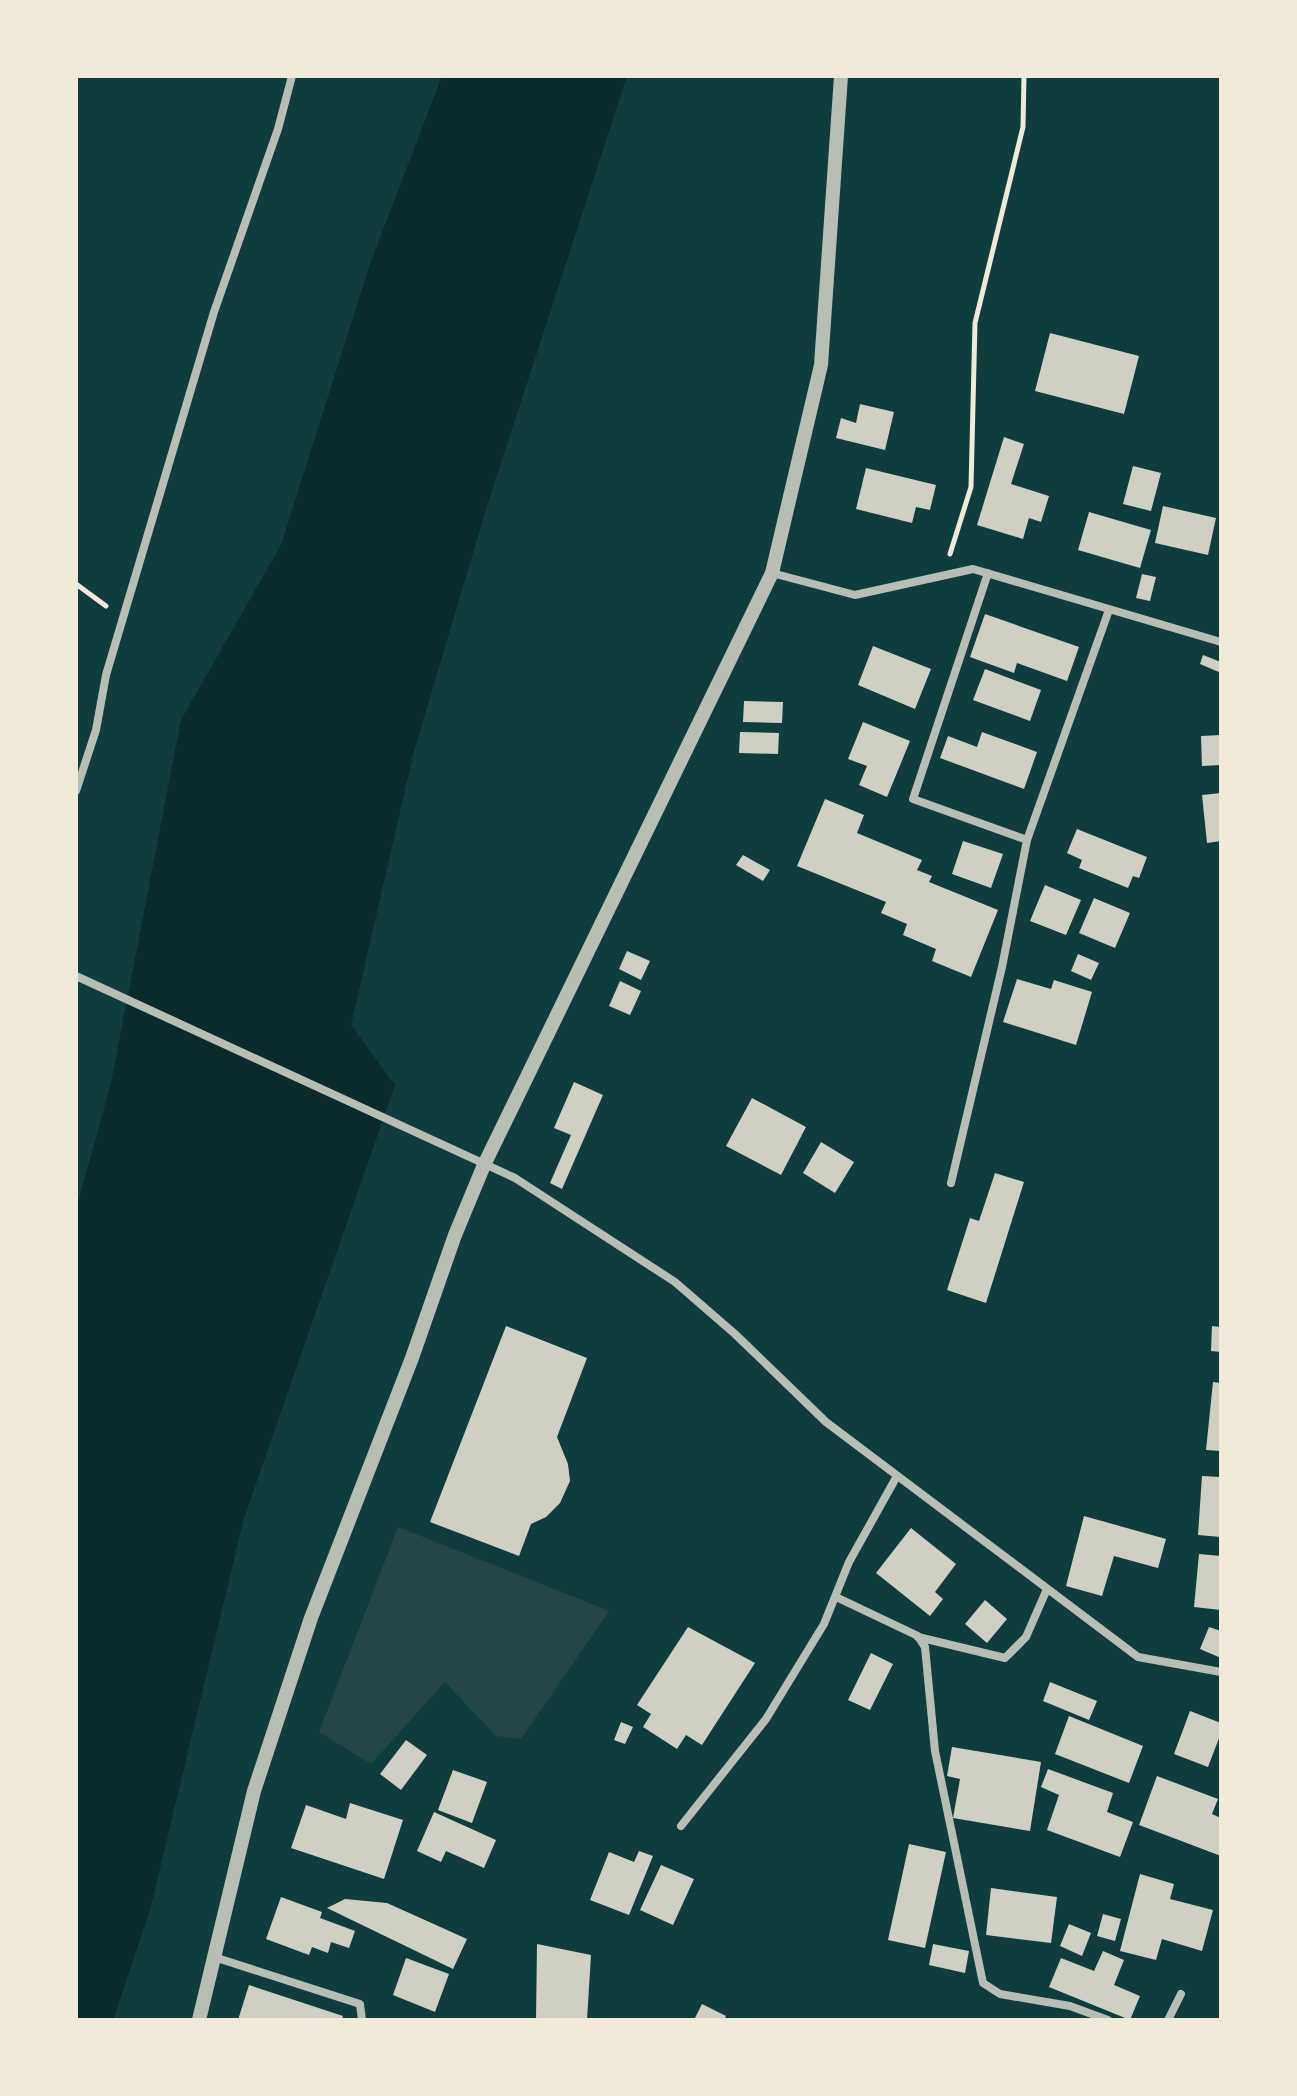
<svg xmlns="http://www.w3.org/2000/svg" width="1297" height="2096" font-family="Poppins,sans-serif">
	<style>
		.green { fill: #244646 }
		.water { fill: #0a2a2b }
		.building { fill: #cfcfc3 }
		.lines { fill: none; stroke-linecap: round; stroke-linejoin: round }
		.path { stroke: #f1e9da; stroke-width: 5 }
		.minor { stroke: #b8beb3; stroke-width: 8 }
		.tertiary { stroke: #b8beb3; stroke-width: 14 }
	</style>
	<rect width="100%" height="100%" fill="#0f3d3e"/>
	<!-- green -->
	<path class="green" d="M 398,1527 L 609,1611 L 521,1739 L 496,1736 L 445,1682 L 371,1764 L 319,1732 Z"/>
	<!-- water -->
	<path class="water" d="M 442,76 L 627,76 L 487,506 L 414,751 L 351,1025 L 395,1085 L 244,1518 L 150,1910 L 113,2020 L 76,2020 L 76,1210 L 111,1083 L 181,720 L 281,545 L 370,264 Z"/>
	<!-- building -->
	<path class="building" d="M 1050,333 L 1139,356 L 1124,414 L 1035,391 Z
		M 860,404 L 894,412 L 885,450 L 836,438 L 841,418 L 856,423 Z
		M 1004,437 L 1024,444 L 1011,484 L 1049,496 L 1041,522 L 1029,518 L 1023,539 L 977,525 Z
		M 1133,466 L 1161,473 L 1151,511 L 1123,504 Z
		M 866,468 L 936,485 L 930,510 L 916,507 L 912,523 L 856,509 Z
		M 1163,506 L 1216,518 L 1208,555 L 1155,543 Z
		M 1089,512 L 1151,530 L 1140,568 L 1078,550 Z
		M 1142,574 L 1156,577 L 1150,601 L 1136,598 Z
		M 985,614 L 1079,647 L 1067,681 L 1017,663 L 1014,673 L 970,657 Z
		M 873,646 L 931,669 L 915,709 L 858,685 Z
		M 1203,655 L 1221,662 L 1221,673 L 1200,664 Z
		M 985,669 L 1041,690 L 1030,721 L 973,700 Z
		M 744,701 L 783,702 L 782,723 L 743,722 Z
		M 863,722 L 910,741 L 887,797 L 859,785 L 867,766 L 848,759 Z
		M 740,732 L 779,733 L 778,754 L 739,753 Z
		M 982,732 L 1037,752 L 1024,789 L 940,758 L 948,736 L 977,747 Z
		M 1221,735 L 1221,765 L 1202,766 L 1201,736 Z
		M 1221,793 L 1221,841 L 1207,843 L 1202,795 Z
		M 825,799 L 864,815 L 857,833 L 922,860 L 917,870 L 932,876 L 929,882 L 998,910 L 971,977 L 932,961 L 936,949 L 903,935 L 907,924 L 881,913 L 886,902 L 797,866 Z
		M 1077,829 L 1147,857 L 1139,878 L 1133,876 L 1128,888 L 1079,868 L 1082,860 L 1067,853 Z
		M 963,841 L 1003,854 L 991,888 L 952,874 Z
		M 743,855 L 770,870 L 763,881 L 736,865 Z
		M 1045,885 L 1081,900 L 1066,935 L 1030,921 Z
		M 1094,898 L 1130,913 L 1115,948 L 1079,933 Z
		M 627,951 L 650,961 L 641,980 L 619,969 Z
		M 1078,954 L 1099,963 L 1091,980 L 1071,971 Z
		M 1017,979 L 1051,989 L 1054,980 L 1092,992 L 1076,1045 L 1003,1022 Z
		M 620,981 L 641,991 L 630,1015 L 609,1006 Z
		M 574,1082 L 603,1095 L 562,1189 L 550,1183 L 571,1135 L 554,1128 Z
		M 752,1098 L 806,1127 L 781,1175 L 726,1146 Z
		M 821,1142 L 854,1162 L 835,1193 L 803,1173 Z
		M 995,1173 L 1024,1182 L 986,1303 L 947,1290 L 970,1218 L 979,1221 Z
		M 506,1326 L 587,1358 L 557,1437 L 568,1464 L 570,1481 L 560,1503 L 546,1517 L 531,1524 L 519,1556 L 430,1522 Z
		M 1212,1326 L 1221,1327 L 1221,1352 L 1211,1351 Z
		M 1213,1382 L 1221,1383 L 1221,1451 L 1206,1450 Z
		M 1202,1476 L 1221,1477 L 1221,1537 L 1198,1535 Z
		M 1084,1516 L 1166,1539 L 1158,1568 L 1114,1556 L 1102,1596 L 1066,1586 Z
		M 911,1528 L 956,1564 L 935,1592 L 943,1599 L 930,1616 L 876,1573 Z
		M 1199,1554 L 1221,1556 L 1221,1610 L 1194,1607 Z
		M 985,1600 L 1007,1619 L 987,1643 L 965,1624 Z
		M 688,1627 L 755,1663 L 702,1745 L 686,1735 L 677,1749 L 643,1727 L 651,1714 L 637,1705 Z
		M 1209,1627 L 1221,1631 L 1221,1658 L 1200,1649 Z
		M 871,1653 L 893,1664 L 870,1710 L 848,1700 Z
		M 1050,1682 L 1097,1701 L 1089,1720 L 1043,1701 Z
		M 1190,1711 L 1221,1723 L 1221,1733 L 1208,1767 L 1174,1754 Z
		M 1069,1716 L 1143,1746 L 1129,1783 L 1055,1754 Z
		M 621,1722 L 633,1727 L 625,1744 L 614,1740 Z
		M 406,1740 L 427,1755 L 401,1790 L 380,1774 Z
		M 952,1747 L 1041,1762 L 1030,1831 L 953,1818 L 960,1779 L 947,1776 Z
		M 1048,1769 L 1113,1793 L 1107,1812 L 1133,1822 L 1120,1857 L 1047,1830 L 1059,1795 L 1041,1787 Z
		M 453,1770 L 487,1782 L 472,1823 L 438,1810 Z
		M 1157,1776 L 1218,1799 L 1212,1814 L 1221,1818 L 1221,1856 L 1139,1825 Z
		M 350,1803 L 403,1820 L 384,1879 L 291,1848 L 306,1805 L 346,1819 Z
		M 434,1812 L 496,1840 L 484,1868 L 446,1851 L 441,1862 L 417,1851 Z
		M 909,1844 L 946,1852 L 925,1948 L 888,1940 Z
		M 639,1851 L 653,1856 L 629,1915 L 590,1900 L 609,1852 L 634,1862 Z
		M 661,1865 L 694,1879 L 673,1925 L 640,1910 Z
		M 1140,1874 L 1174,1884 L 1170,1899 L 1213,1910 L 1202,1951 L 1162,1939 L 1156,1960 L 1120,1951 Z
		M 991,1888 L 1057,1897 L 1051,1943 L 986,1935 Z
		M 281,1897 L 322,1912 L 320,1918 L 355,1931 L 349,1948 L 331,1942 L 328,1953 L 312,1947 L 309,1955 L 266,1939 Z
		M 345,1899 L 387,1903 L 467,1939 L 453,1969 L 327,1908 Z
		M 1103,1914 L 1121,1919 L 1115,1941 L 1097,1936 Z
		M 1069,1924 L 1091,1933 L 1082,1956 L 1060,1946 Z
		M 537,1944 L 591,1955 L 587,2020 L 536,2020 Z
		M 933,1944 L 969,1951 L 965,1973 L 929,1965 Z
		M 1103,1951 L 1124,1960 L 1114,1985 L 1140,1996 L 1130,2020 L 1049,1987 L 1061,1958 L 1094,1971 Z
		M 406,1958 L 449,1974 L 435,2012 L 393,1995 Z
		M 249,1985 L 343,2016 L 342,2020 L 238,2020 Z
		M 702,2004 L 726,2016 L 724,2020 L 694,2020 Z"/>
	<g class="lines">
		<!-- path -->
		<path class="path" d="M 950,554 L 971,487 L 975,323 L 1023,127 L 1024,76
			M 76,584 L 106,606"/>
		<!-- minor -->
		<path class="minor" d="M 772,573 L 855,595 L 973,569 L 1221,642
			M 988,573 L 913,799 L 1027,840
			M 76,791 L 96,730 L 106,675 L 214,312 L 278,129 L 292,76
			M 76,976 L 515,1178 L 675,1282 L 735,1334 L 826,1422 L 1138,1657 L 1221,1672
			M 951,1183 L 1002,967 L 1027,840 L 1109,610
			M 836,1597 L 918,1636 L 925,1647 L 935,1751 L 983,1983 L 1000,1994 L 1070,2006 L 1108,2020
			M 918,1637 L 1005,1658 L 1026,1637 L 1047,1589
			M 681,1826 L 766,1719 L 824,1624 L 849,1562 L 897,1476
			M 214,1957 L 360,2004 L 362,2020
			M 1168,2020 L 1181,1994"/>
		<!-- tertiary -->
		<path class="tertiary" d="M 199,2020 L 254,1791 L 311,1618 L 412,1358 L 455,1235 L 484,1165 L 772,573 L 821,365 L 841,76"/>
	</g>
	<!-- border -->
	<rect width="1297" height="2096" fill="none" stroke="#f1e9da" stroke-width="156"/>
</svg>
